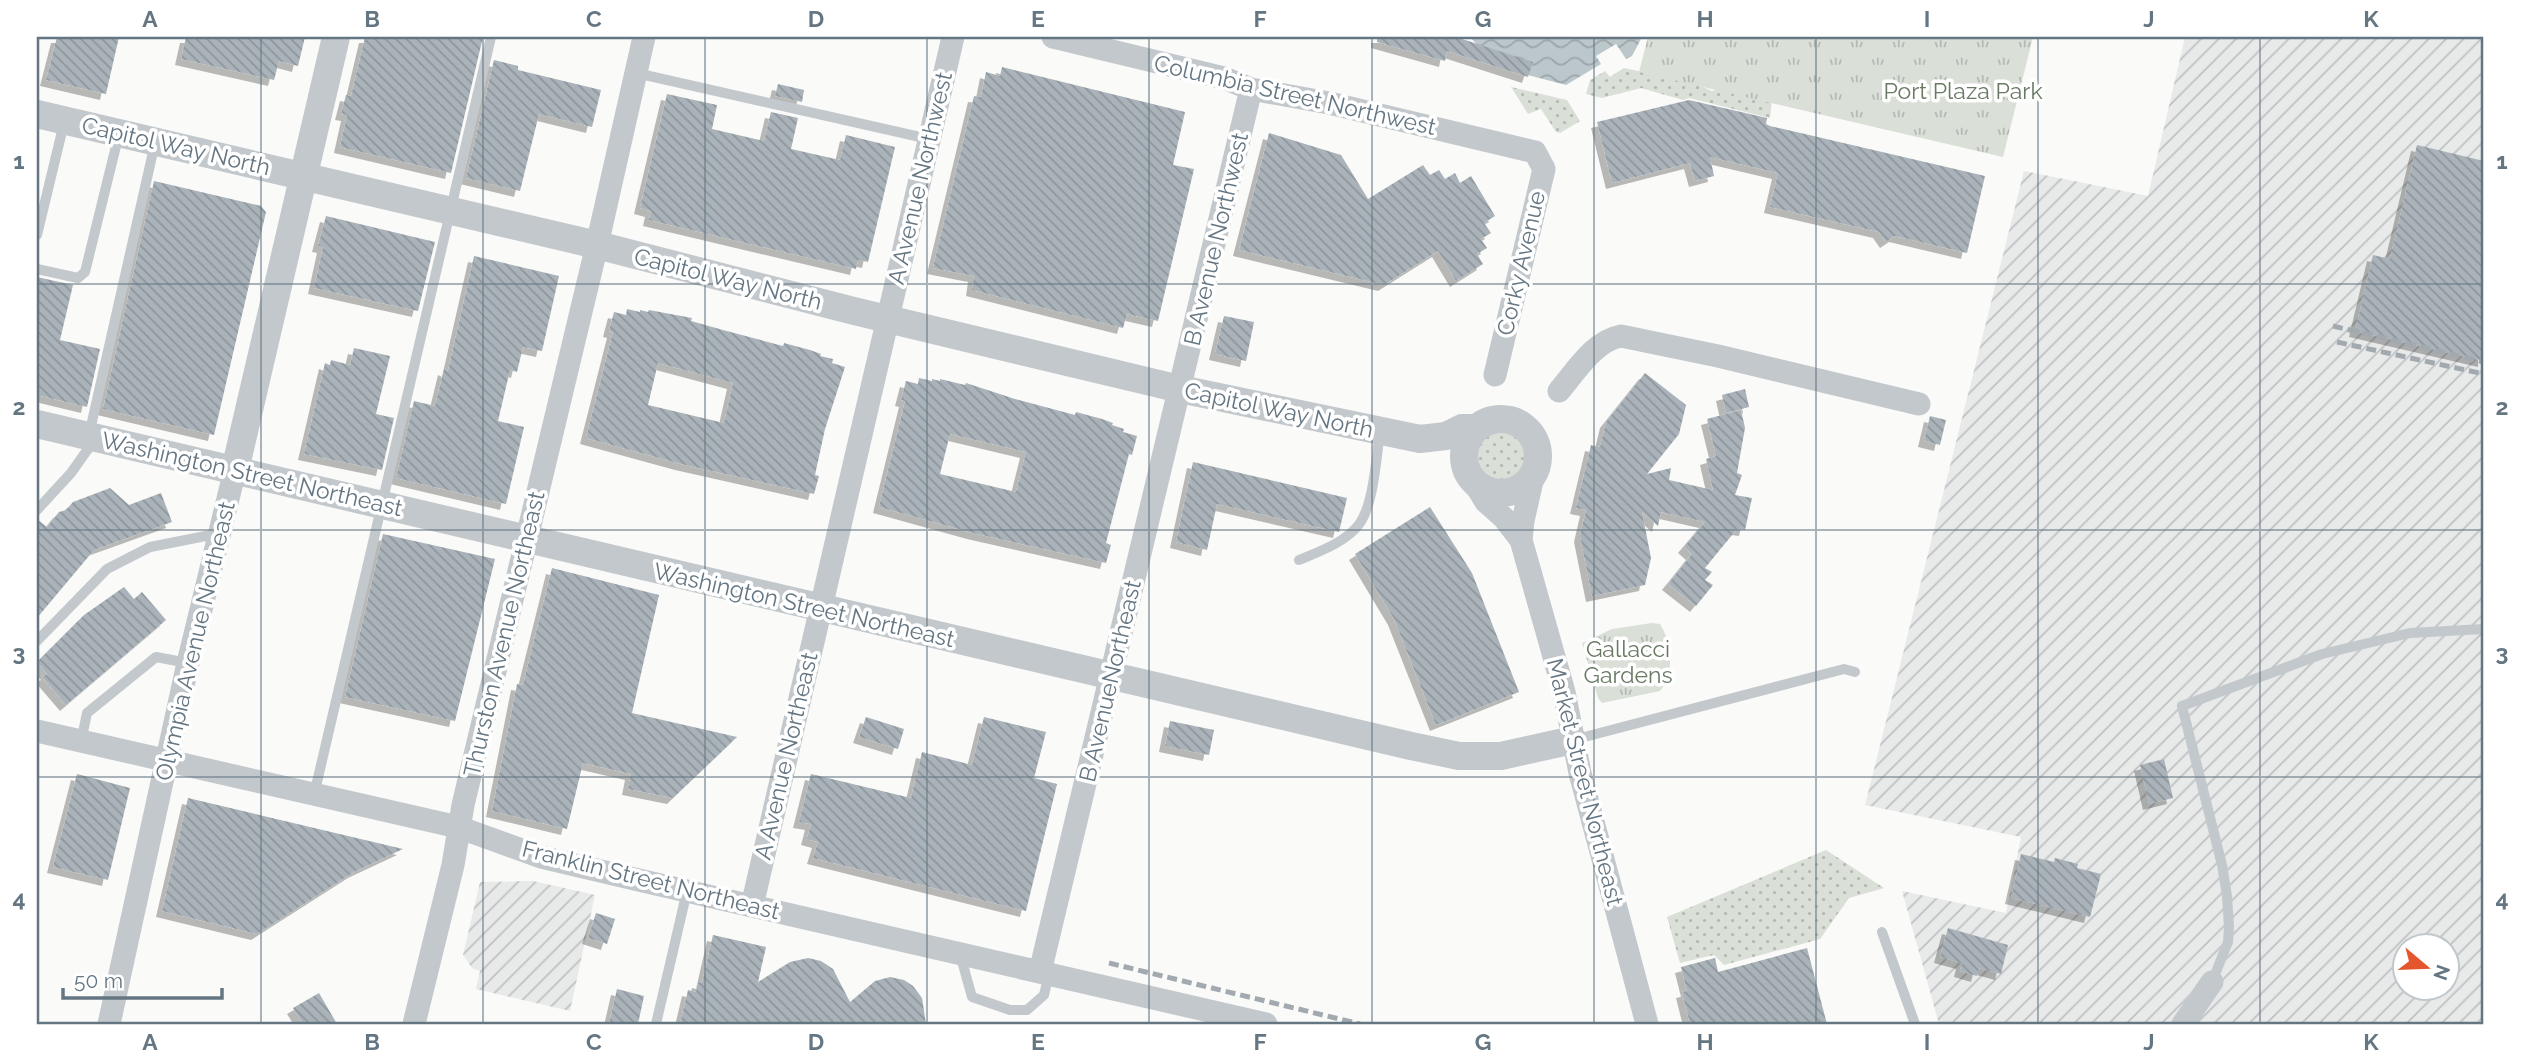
<svg xmlns="http://www.w3.org/2000/svg" width="2521" height="1061" font-family="Raleway,sans-serif">
	<style>
		.industrial { fill: url(#industrial-furrows); fill-rule: evenodd }
		.grass { fill: url(#grass-dots) }
		.park { fill: url(#park-tufts) }
		.water { fill: url(#water-waves) }
		.building { fill: url(#building-back-hatch); fill-rule: evenodd; filter: url(#shadow) }
		.lines { fill: none; stroke-linecap: round; stroke-linejoin: round }
		.service { stroke: #c3c8cc; stroke-width: 10 }
		.minor { stroke: #c3c8cc; stroke-width: 23 }
		.tertiary { stroke: #c3c8cc; stroke-width: 28 }
		.rail { stroke: #a2aab0; stroke-width: 5; stroke-dasharray: 10 5; stroke-linecap: butt }
		.grid { fill: none; stroke: #657683; stroke-width: 2; stroke-opacity: 0.55 }
		.labels { text-anchor: middle; stroke-width: 7; stroke-linejoin: round; paint-order: stroke }
		.park-label { font-size: 23px; fill: #687a64; stroke: #fff }
		.street-label { font-size: 23px; fill: #657683; stroke: #fff }
		.neatline { fill: none; stroke: #657683; stroke-width: 2.5 }
		.grid-label { font-size: 23px; text-anchor: middle; font-weight: bold; fill: #657683 }
	</style>
	<defs>
		<pattern id="industrial-furrows" width="10" height="10" patternUnits="userSpaceOnUse" patternTransform="scale(1.75)"><rect width="10" height="10" fill="#e8e9e9"/><path d="M-1 1l2-2M0 10L10 0M9 11l2-2" fill="none" stroke="#c0c1c2"/></pattern>
		<pattern id="grass-dots" width="8" height="8" patternUnits="userSpaceOnUse" patternTransform="scale(1.75)"><rect width="8" height="8" fill="#dadfd7"/><path d="M2 2h.1M6 6h.1" fill="none" stroke="#b4b9b4" stroke-width="1.8" stroke-linecap="round"/></pattern>
		<pattern id="park-tufts" width="24" height="20" patternUnits="userSpaceOnUse" patternTransform="scale(1.75)"><rect width="24" height="20" fill="#dadfd7"/><path d="M3 7l-1-3M5 7V3M7 7l1-3M15 17l-1-3M17 17v-4M19 17l1-3" fill="none" stroke="#b4b9b4"/></pattern>
		<pattern id="water-waves" width="16" height="10" patternUnits="userSpaceOnUse" patternTransform="scale(1.75)"><rect width="16" height="10" fill="#bbc7cb"/><path d="M0 5q4-4 8 0t8 0" fill="none" stroke="#9ca6aa"/></pattern>
		<pattern id="building-back-hatch" width="6" height="6" patternUnits="userSpaceOnUse" patternTransform="scale(1.75)"><rect width="6" height="6" fill="#aab3b9"/><path d="M-1 5l2 2M0 0l6 6M5-1l2 2" fill="none" stroke="#8e969c"/></pattern>
		<filter id="shadow"><feDropShadow dx="-6" dy="6" stdDeviation="0" flood-color="#0004"/></filter>
	</defs>
	<rect width="100%" height="100%" fill="#fafaf8"/>
	<!-- industrial -->
	<path class="industrial" d="M 2185,37 L 2484,37 L 2484,1024 L 1939,1024 L 1902,891 L 2006,913 L 2021,837 L 1865,805 L 2024,171 L 2148,196 ZM 2406,946 L 2448,946 L 2448,988 L 2406,988 Z
		M 533,881 L 595,895 L 570,1011 L 476,989 L 480,971 L 472,968 L 463,955 L 480,882 Z"/>
	<!-- grass -->
	<path class="grass" d="M 1624,68 L 1694,83 L 1712,91 L 1720,89 L 1772,98 L 1770,118 L 1689,98 L 1683,100 L 1641,88 L 1602,98 L 1586,94 L 1590,80 L 1605,71 L 1610,77 Z
		M 1511,87 L 1567,100 L 1580,121 L 1560,133 L 1556,132 L 1541,109 L 1528,114 Z
		M1473 457a28 28 0 1 1 56 0a28 28 0 1 1-56 0Z
		M 1826,850 L 1884,888 L 1849,898 L 1820,939 L 1724,965 L 1714,955 L 1680,963 L 1667,917 Z"/>
	<!-- park -->
	<path class="park" d="M 1648,37 L 2033,37 L 2003,157 L 1639,72 Z
		M 1652,623 L 1660,624 C 1672,643 1675,673 1660,691 L 1602,703 L 1598,698 L 1582,643 L 1612,629 Z"/>
	<!-- water -->
	<path class="water" d="M 1470,37 L 1642,37 L 1632,56 L 1626,59 L 1616,44 L 1596,56 L 1601,64 L 1566,85 L 1512,71 L 1489,58 Z"/>
	<!-- building -->
	<path class="building" d="M 57,37 L 119,37 L 106,94 L 46,80 Z
		M 186,37 L 305,37 L 298,66 L 279,61 L 274,80 L 181,59 Z
		M 365,37 L 483,37 L 451,173 L 340,147 L 347,115 L 341,114 L 346,95 L 351,96 Z
		M 1377,37 L 1456,37 L 1533,62 L 1528,77 L 1447,51 L 1445,61 L 1377,42 Z
		M 494,60 L 518,66 L 518,70 L 601,90 L 592,127 L 539,114 L 520,191 L 466,178 Z
		M 1002,67 L 1185,112 L 1173,165 L 1194,169 L 1158,321 L 1127,314 L 1123,328 L 972,290 L 974,276 L 933,268 L 974,96 L 981,97 L 986,72 L 1000,76 Z
		M 778,84 L 804,90 L 802,102 L 775,96 Z
		M 667,94 L 717,105 L 712,129 L 764,141 L 771,112 L 798,118 L 791,149 L 840,160 L 846,135 L 895,147 L 868,262 L 858,260 L 856,269 L 649,220 L 651,211 L 640,208 Z
		M 1689,100 L 1767,118 L 1766,124 L 1770,126 L 1985,176 L 1967,253 L 1895,236 L 1886,242 L 1879,232 L 1770,207 L 1778,173 L 1710,157 L 1714,176 L 1695,181 L 1690,163 L 1612,183 L 1597,122 Z
		M 1269,133 L 1341,155 L 1368,199 L 1423,165 L 1430,175 L 1439,170 L 1445,179 L 1455,173 L 1460,183 L 1471,176 L 1495,216 L 1484,223 L 1491,233 L 1481,239 L 1487,248 L 1477,254 L 1483,264 L 1456,281 L 1438,251 L 1384,285 L 1239,250 Z
		M 2417,145 L 2484,161 L 2484,361 L 2355,331 L 2373,255 L 2390,259 Z
		M 154,181 L 261,206 L 266,212 L 214,435 L 103,409 Z
		M 326,216 L 435,242 L 418,311 L 314,288 L 323,247 L 318,246 Z
		M 474,256 L 559,276 L 542,351 L 523,347 L 517,372 L 510,370 L 498,421 L 524,427 L 506,504 L 396,478 L 414,401 L 435,406 L 444,369 L 448,371 Z
		M 37,277 L 73,285 L 60,340 L 100,349 L 87,407 L 37,395 Z
		M 627,309 L 640,312 L 640,310 L 648,312 L 649,310 L 692,318 L 691,321 L 723,330 L 783,346 L 784,343 L 810,350 L 821,354 L 820,356 L 833,359 L 832,363 L 845,367 L 825,429 L 815,475 L 819,476 L 814,494 L 681,464 L 586,438 L 613,332 L 609,331 L 614,312 L 626,315 ZM 658,363 L 733,383 L 724,423 L 648,405 Z
		M 1224,316 L 1254,322 L 1246,361 L 1215,354 Z
		M 354,348 L 390,356 L 376,414 L 394,418 L 382,470 L 304,454 L 325,363 L 330,365 L 331,360 L 350,365 Z
		M 1645,373 L 1686,405 L 1679,434 L 1647,474 L 1671,468 L 1669,480 L 1713,490 L 1706,459 L 1716,456 L 1707,419 L 1741,410 L 1745,428 L 1737,473 L 1742,475 L 1735,495 L 1752,498 L 1745,530 L 1737,529 L 1705,568 L 1712,572 L 1705,580 L 1713,585 L 1696,606 L 1668,584 L 1692,554 L 1684,547 L 1705,522 L 1661,512 L 1658,526 L 1642,512 L 1651,558 L 1645,585 L 1592,596 L 1580,536 L 1586,510 L 1576,508 L 1591,445 L 1600,447 L 1606,422 Z
		M 919,378 L 932,381 L 932,379 L 940,381 L 940,379 L 965,385 L 966,383 L 1015,399 L 1075,415 L 1076,412 L 1102,419 L 1113,423 L 1112,425 L 1124,429 L 1123,432 L 1137,436 L 1132,455 L 1129,454 L 1106,543 L 1111,545 L 1106,563 L 973,533 L 879,507 L 905,401 L 901,400 L 906,381 L 918,384 ZM 950,434 L 1026,452 L 1016,492 L 940,474 Z
		M 1745,389 L 1749,407 L 1726,413 L 1722,395 Z
		M 1930,416 L 1946,420 L 1940,445 L 1924,441 Z
		M 1193,462 L 1347,498 L 1339,532 L 1217,504 L 1207,550 L 1176,542 Z
		M 110,488 L 129,505 L 161,493 L 172,522 L 94,550 L 37,618 L 37,519 L 47,527 L 59,512 L 66,510 L 73,502 Z
		M 1430,507 L 1472,573 L 1519,692 L 1436,725 L 1394,619 L 1355,554 Z
		M 383,534 L 495,559 L 455,721 L 345,697 Z
		M 552,568 L 659,595 L 632,713 L 737,737 L 673,798 L 628,789 L 631,774 L 583,763 L 567,829 L 492,811 L 517,684 L 523,685 Z
		M 124,587 L 134,599 L 142,592 L 166,620 L 66,705 L 42,677 L 47,674 L 37,662 L 84,615 Z
		M 866,717 L 904,729 L 898,749 L 859,737 Z
		M 984,717 L 1046,732 L 1034,778 L 1057,784 L 1026,911 L 813,858 L 818,842 L 807,839 L 811,824 L 799,822 L 811,774 L 911,798 L 922,752 L 972,765 Z
		M 1170,721 L 1214,730 L 1209,755 L 1165,746 Z
		M 2164,759 L 2173,798 L 2149,804 L 2140,765 Z
		M 77,774 L 130,788 L 108,880 L 53,867 Z
		M 188,798 L 403,849 L 354,872 L 257,934 L 162,911 Z
		M 2021,854 L 2054,862 L 2055,858 L 2078,864 L 2077,868 L 2101,874 L 2090,917 L 2011,898 Z
		M 596,913 L 615,919 L 607,944 L 588,938 Z
		M 1948,928 L 2008,945 L 2001,974 L 1979,968 L 1977,976 L 1960,971 L 1962,963 L 1940,957 Z
		M 713,935 L 766,947 L 758,982 L 790,962 L 808,958 L 821,961 L 833,969 L 850,1002 L 875,981 L 890,977 L 904,980 L 913,986 L 922,998 L 926,1024 L 680,1024 L 688,990 L 696,992 L 698,982 L 702,983 Z
		M 1807,948 L 1827,1024 L 1690,1024 L 1682,992 L 1687,991 L 1681,967 L 1715,958 L 1718,972 Z
		M 617,989 L 644,996 L 638,1024 L 609,1024 Z
		M 319,993 L 337,1024 L 303,1024 L 293,1008 Z"/>
	<g class="lines">
		<!-- service -->
		<path class="service" d="M 636,73 L 929,139
			M 37,235 L 64,123
			M 37,269 L 78,278 L 85,272 L 119,134
			M 89,435 L 155,143
			M 37,510 L 71,473 L 95,439
			M 1299,560 C 1318,552 1347,542 1360,523 C 1374,502 1376,458 1380,433
			M 37,641 L 107,569 L 150,547 L 221,533
			M 1573,740 L 1844,669 L 1855,672
			M 81,742 L 87,713 L 156,657 L 188,663
			M 314,795 L 491,37
			M 1882,932 L 1915,1024
			M 960,954 L 972,997 L 1010,1010 L 1027,1010 L 1044,995 L 1049,974
			M 2212,982 L 2228,942 L 2229,927 L 2227,896 L 2222,865 L 2182,706 L 2322,654 L 2410,633 L 2484,629
			M 656,1024 L 687,891"/>
		<!-- minor -->
		<path class="minor" d="M 1053,37 L 1224,78 L 1251,89 L 1329,103 L 1535,152 L 1544,169 L 1495,375
			M 1559,391 C 1576,371 1594,341 1621,336 L 1718,356 L 1919,404
			M 1534,472 L 1523,521 L 1521,540 L 1564,692 L 1580,773 L 1647,1024
			M 1475,484 L 1486,502 L 1504,518 L 1521,540
			M 37,731 L 458,827 L 541,857 L 643,881 L 1266,1024
			M 752,906 L 953,37
			M 1040,972 L 1251,89
			M 109,1024 L 188,663 L 235,470
			M 414,1024 L 453,865 L 463,805 L 597,245 L 644,37
			M 2183,1024 L 2212,982"/>
		<!-- tertiary -->
		<path class="tertiary" d="M 37,114 L 597,245 L 854,311 L 1180,389 L 1420,439 L 1446,436 L 1462,428 L 1477,428
			M1464 456a37 37 0 1 1 74 0a37 37 0 1 1-74 0Z
			M 37,424 C 495,531 952,642 1411,746 L 1459,756 L 1501,756 L 1573,740
			M 235,470 L 336,37"/>
		<!-- rail -->
		<path class="rail" d="M 2333,326 L 2484,362
			M 2337,342 L 2484,374
			M 1109,963 L 1360,1024"/>
	</g>
	<!-- grid -->
	<path class="grid" d="M 261,37 L 261,1024M 483,37 L 483,1024M 705,37 L 705,1024M 927,37 L 927,1024M 1149,37 L 1149,1024M 1372,37 L 1372,1024M 1594,37 L 1594,1024M 1816,37 L 1816,1024M 2038,37 L 2038,1024M 2260,37 L 2260,1024M 37,284 L 2484,284M 37,530 L 2484,530M 37,777 L 2484,777"/>
	<g class="labels">
		<!-- park labels -->
		<g class="park-label">
			<text x="1963" y="99">Port Plaza Park</text>
			<text x="1628" y="657">Gallacci<tspan x="1628" dy="26">Gardens</tspan></text>
		</g>
		<!-- street labels -->
		<g class="street-label">
			<text transform="translate(1295 95) rotate(13)" y="8">Columbia Street Northwest</text>
			<text transform="translate(176 146) rotate(13)" y="8">Capitol Way North</text>
			<text transform="translate(920 178) rotate(-77)" y="8">A Avenue Northwest</text>
			<text transform="translate(1216 239) rotate(-77)" y="8">B Avenue Northwest</text>
			<text transform="translate(1521 263) rotate(-77)" y="8">Corky Avenue</text>
			<text transform="translate(728 279) rotate(14)" y="8">Capitol Way North</text>
			<text transform="translate(1279 410) rotate(12)" y="8">Capitol Way North</text>
			<text transform="translate(252 474) rotate(13)" y="8">Washington Street Northeast</text>
			<text transform="translate(804 605) rotate(13)" y="8">Washington Street Northeast</text>
			<text transform="translate(504 634) rotate(-77)" y="8">Thurston Avenue Northeast</text>
			<text transform="translate(195 641) rotate(-77)" y="8">Olympia Avenue Northeast</text>
			<text transform="translate(1110 681) rotate(-77)" y="8">B AvenueNortheast</text>
			<text transform="translate(786 756) rotate(-77)" y="8">A Avenue Northeast</text>
			<text transform="translate(1585 782) rotate(76)" y="8">Market Street Northeast</text>
			<text transform="translate(651 880) rotate(14)" y="8">Franklin Street Northeast</text>
		</g>
	</g>
	<!-- border -->
	<rect width="2521" height="1061" fill="none" stroke="#ffffff" stroke-width="77"/>
	<!-- north arrow -->
	<g transform="translate(2426 967) rotate(109)"><circle r="33" fill="#ffffff" stroke="#c1c8cd" stroke-width="2"/>
	<path d="M0-5L12 26L0 18L-12 26Z" fill="#e4572e"/>
	<text y="-10" font-size="19" font-weight="bold" text-anchor="middle" fill="#657683">N</text>
	</g>
	<!-- scale -->
	<path d="M63 988v10h159v-10" fill="none" stroke="#657683" stroke-width="3.5"/>
	<text x="74" y="988" font-size="21" fill="#657683" stroke="#ffffff" stroke-width="5" paint-order="stroke">50 m</text>
	<rect x="38" y="38" width="2444" height="985" class="neatline"/>
	<g class="grid-label">
		<text x="150" y="27">A</text>
		<text x="372" y="27">B</text>
		<text x="594" y="27">C</text>
		<text x="816" y="27">D</text>
		<text x="1038" y="27">E</text>
		<text x="1260" y="27">F</text>
		<text x="1483" y="27">G</text>
		<text x="1705" y="27">H</text>
		<text x="1927" y="27">I</text>
		<text x="2149" y="27">J</text>
		<text x="2371" y="27">K</text>
		<text x="19" y="169">1</text>
		<text x="2502" y="169">1</text>
		<text x="19" y="415">2</text>
		<text x="2502" y="415">2</text>
		<text x="19" y="661">3</text>
		<text x="2502" y="661">3</text>
		<text x="19" y="907">4</text>
		<text x="2502" y="907">4</text>
		<text x="150" y="1050">A</text>
		<text x="372" y="1050">B</text>
		<text x="594" y="1050">C</text>
		<text x="816" y="1050">D</text>
		<text x="1038" y="1050">E</text>
		<text x="1260" y="1050">F</text>
		<text x="1483" y="1050">G</text>
		<text x="1705" y="1050">H</text>
		<text x="1927" y="1050">I</text>
		<text x="2149" y="1050">J</text>
		<text x="2371" y="1050">K</text>
	</g>
</svg>
